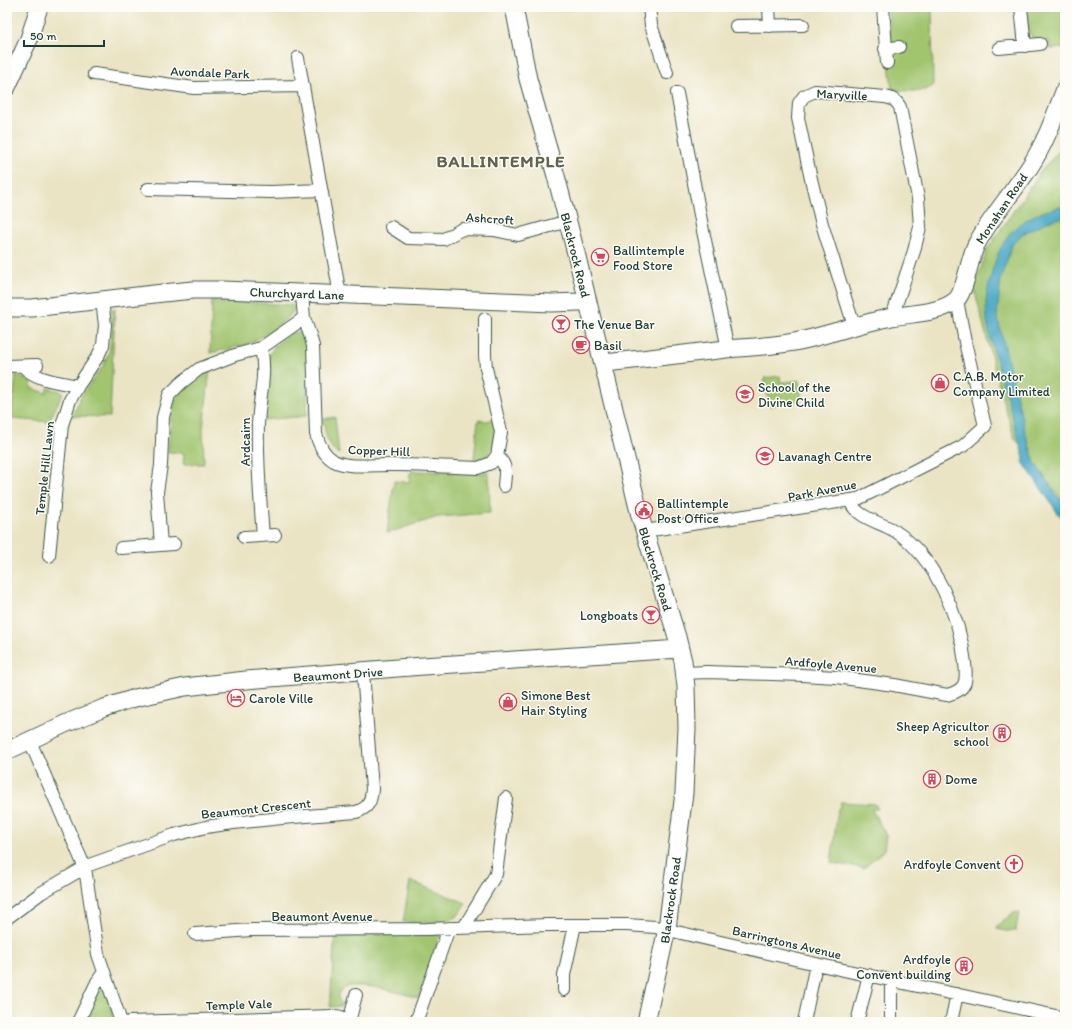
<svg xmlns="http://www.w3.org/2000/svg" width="1072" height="1029" font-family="Itim,sans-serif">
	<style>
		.green { fill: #a1c46e; stroke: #608051 }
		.water { fill: #45a6c5; stroke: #32727c }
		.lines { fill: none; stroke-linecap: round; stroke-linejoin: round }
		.street-casing { stroke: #3d564a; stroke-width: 14 }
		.secondary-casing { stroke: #3d564a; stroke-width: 19 }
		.street { stroke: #fff; stroke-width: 12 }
		.secondary { stroke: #fff; stroke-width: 17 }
		.labels { text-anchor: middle; stroke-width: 3; stroke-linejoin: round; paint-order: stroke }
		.street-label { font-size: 13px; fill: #1f3d34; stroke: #fdfcf7 }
		.poi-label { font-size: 13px; fill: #1f3d34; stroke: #fdfcf7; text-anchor: start }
		.district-label { font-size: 17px; font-weight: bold; letter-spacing: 1px; fill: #62644f; stroke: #fdfcf7 }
	</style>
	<rect width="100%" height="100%" fill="#fdfcf7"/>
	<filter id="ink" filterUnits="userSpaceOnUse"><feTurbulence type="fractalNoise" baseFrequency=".025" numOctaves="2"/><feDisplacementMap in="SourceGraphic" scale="8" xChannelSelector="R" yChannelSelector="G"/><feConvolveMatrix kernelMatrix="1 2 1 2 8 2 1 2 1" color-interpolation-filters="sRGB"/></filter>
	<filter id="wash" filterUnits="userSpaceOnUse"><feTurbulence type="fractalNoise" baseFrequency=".012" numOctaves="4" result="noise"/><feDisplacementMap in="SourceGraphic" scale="16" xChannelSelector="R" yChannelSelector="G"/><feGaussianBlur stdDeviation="0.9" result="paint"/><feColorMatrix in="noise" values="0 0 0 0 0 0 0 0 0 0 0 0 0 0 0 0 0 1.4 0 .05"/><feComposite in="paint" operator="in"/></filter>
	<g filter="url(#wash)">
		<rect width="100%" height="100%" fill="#eae4c4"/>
		<!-- green -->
		<path class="green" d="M 888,7 L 932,7 L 933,86 C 923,94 904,90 892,90 L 889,64 L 892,42 L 890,41 Z
			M 1026,7 L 1065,7 L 1065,48 L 1049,49 L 1049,41 L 1043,42 L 1033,39 L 1028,30 Z
			M 1065,144 L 1065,504 L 1014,437 L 1001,394 L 974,288 L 988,248 L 1042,170 Z
			M 212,300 L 292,305 L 295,308 C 291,319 259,340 247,344 C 235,348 223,350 210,353 Z
			M 112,309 L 115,309 L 110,417 L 72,416 L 81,396 L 103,366 L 109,352 L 112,329 Z
			M 296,332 C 305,334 306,338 308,346 L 307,416 L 263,420 L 269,367 L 269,355 L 274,347 L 288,334 Z
			M 210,370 L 203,429 L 204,464 L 183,464 L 184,453 L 168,452 C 173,406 166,395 210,370 Z
			M 16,375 L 32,382 L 31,388 L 46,393 L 48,388 L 60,391 L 63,393 L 51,417 L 50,422 L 11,419 Z
			M 780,376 L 781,383 L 799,380 L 802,400 L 769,406 L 764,378 Z
			M 335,417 L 339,454 C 326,446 325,433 323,419 Z
			M 493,419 C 497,434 496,454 480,461 L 474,459 L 478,420 L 487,421 Z
			M 413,471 L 489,473 L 490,513 L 438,517 L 387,533 L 394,481 L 409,482 L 410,473 Z
			M 841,802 L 875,804 L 878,809 L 872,809 L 872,810 L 886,835 L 884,850 L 864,868 L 831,863 L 838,808 L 840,808 Z
			M 410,881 L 466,903 C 464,907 462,911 459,914 C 448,926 418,922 403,922 Z
			M 1019,912 L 1016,931 L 1005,931 L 997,929 L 997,926 L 1013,913 Z
			M 335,933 L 440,933 L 440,935 L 419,998 C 399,993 372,984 351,986 C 346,986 341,990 339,995 C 337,999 341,1002 342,1006 L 330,1007 Z
			M 99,988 L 105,990 L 112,1011 L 113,1022 L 83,1022 Z"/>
		<!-- water -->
		<path class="water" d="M 1065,206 L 1065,217 L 1048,221 L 1022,234 L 1012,245 L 1001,278 L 997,315 L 1026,435 L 1035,463 L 1057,496 L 1065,503 L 1065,521 L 1059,515 L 1023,462 L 1024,459 C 1016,430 1008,402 1000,373 C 994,351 986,328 986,305 C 986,294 989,283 992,272 C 1004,229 1022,215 1065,206 Z"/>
	</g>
	<g filter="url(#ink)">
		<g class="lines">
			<defs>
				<path id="street" d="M 649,7 L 651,25 L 667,73
					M 769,7 L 770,26
					M 883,7 L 887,63
					M 1021,7 L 1025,46
					M 736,26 L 803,25
					M 999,48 L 1040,44
					M 885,49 L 899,47
					M 298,58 L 340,295
					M 94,74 L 194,88 L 302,86
					M 677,93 L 703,231 L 728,349
					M 148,189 L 271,192 L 321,190
					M 391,227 L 408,238 L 444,239 L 462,229 L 494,230 L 518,235 L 568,221
					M 302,294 L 304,318 L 310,335 L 313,346 L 316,434 C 319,445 324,455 334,461 C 350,469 378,464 395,465 C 423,465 451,467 478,468 L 491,463 L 497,456
					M 485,319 L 485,355 L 486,368 L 501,432 L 497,456 C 508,466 505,472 504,486
					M 854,326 L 822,224 L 811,179 L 798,118 L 799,103 L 804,96 L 815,91 L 885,97 C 892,98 896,100 900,107 L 918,198 L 920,227 L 914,251 L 892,317
					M 261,348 C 267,374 259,398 258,425 C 257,461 260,499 263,536
					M 7,366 L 37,365
					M 23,366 C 35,380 60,382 78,386
					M 645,531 L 858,499 L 963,446 L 985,426 L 965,342 L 957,300
					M 244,537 L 275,535
					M 161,545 L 157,492 L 161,465 L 163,417 L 169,395 L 181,383 L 199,369 L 235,355 L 261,348 L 304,318
					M 121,548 L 174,544
					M 49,556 L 62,425 L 70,400 L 78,386 L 98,356 L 103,345 L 105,325 L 102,300
					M 684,673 L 707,672 L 802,675 L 836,677 L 894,685 L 947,695 C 967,690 967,681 965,663 C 960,617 935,557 895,531 C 880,522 857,518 850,501
					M 29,739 L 85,868 L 98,954 L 121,1022
					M 7,918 L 41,893 L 89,865 L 174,835 L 206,827 L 233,823 L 282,818 L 356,812 C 369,808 371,801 372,789 L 363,672
					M 464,927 L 496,874 L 506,798
					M 195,934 L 252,930 L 427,929 L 548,925 L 627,925 L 655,927 L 816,964 L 1065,1018
					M 891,980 L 891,1022
					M 564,990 L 564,975 L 575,925
					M 78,1022 L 97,982 L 104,972
					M 129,1022 L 334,1016 C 339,1016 345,1017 347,1022
					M 349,1022 L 356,995
					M 416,1022 L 449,928
					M 804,1022 L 816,964
					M 857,1022 L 869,975
					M 951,1022 L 957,994"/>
				<path id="secondary" d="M 514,7 L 528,79 L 556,176 L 577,257 L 640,516 L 677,637 L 683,661 L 686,687 L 687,728 L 684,793 L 667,929 L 646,1022
					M 7,87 L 29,39 L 39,7
					M 7,308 L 32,308 L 163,293 L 193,290 L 222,290 L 552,303 L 579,302 L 587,300
					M 603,363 C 644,359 685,354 726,349 C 752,347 779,346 804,340 C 833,333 862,323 892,317 C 912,313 938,314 955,301 C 965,294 969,259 976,245 C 990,218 1012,194 1029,168 C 1045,144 1055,116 1065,89
					M 7,751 L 67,723 L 104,708 L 135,698 L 185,687 L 246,680 L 423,666 L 680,649"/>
			</defs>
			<!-- street casing -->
			<use href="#street" class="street-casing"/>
			<!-- secondary casing -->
			<use href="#secondary" class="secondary-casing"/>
			<!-- street -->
			<use href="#street" class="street"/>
			<!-- secondary -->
			<use href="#secondary" class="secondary"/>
		</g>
	</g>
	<!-- icons -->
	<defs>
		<symbol id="supermarket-ring" viewBox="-11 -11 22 22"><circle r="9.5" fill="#fdfcf7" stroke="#d1495b" stroke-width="1.5"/><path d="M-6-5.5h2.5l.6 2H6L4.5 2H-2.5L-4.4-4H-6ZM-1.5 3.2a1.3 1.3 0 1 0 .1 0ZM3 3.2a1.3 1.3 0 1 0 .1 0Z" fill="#d1495b"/></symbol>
		<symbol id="bar-ring" viewBox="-11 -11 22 22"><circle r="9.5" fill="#fdfcf7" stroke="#d1495b" stroke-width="1.5"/><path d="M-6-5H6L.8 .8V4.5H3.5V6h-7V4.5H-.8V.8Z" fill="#d1495b"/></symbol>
		<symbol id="cafe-ring" viewBox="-11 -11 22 22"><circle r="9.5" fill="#fdfcf7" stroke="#d1495b" stroke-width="1.5"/><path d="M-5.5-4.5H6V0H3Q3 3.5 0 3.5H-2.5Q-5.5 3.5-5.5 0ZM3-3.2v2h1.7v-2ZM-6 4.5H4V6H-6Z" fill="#d1495b"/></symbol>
		<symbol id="shop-ring" viewBox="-11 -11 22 22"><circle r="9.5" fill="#fdfcf7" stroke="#d1495b" stroke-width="1.5"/><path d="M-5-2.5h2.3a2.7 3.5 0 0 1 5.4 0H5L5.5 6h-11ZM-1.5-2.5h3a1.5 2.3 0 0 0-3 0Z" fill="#d1495b"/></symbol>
		<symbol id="school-ring" viewBox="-11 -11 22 22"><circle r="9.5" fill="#fdfcf7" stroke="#d1495b" stroke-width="1.5"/><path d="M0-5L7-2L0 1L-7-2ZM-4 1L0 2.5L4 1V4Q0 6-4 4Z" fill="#d1495b"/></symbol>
		<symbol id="civic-ring" viewBox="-11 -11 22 22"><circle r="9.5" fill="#fdfcf7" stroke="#d1495b" stroke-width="1.5"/><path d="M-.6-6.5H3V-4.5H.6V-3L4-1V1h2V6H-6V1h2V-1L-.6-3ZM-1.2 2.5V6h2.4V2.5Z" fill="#d1495b"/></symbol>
		<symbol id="hotel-ring" viewBox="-11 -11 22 22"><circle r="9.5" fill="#fdfcf7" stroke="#d1495b" stroke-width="1.5"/><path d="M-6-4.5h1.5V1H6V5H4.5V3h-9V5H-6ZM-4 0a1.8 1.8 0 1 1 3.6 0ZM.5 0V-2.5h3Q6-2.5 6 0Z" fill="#d1495b"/></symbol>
		<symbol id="building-ring" viewBox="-11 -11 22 22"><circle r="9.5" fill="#fdfcf7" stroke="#d1495b" stroke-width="1.5"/><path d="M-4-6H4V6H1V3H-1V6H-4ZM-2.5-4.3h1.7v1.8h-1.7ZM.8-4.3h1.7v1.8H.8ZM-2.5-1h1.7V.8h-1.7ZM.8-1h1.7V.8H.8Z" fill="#d1495b"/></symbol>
		<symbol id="church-ring" viewBox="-11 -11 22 22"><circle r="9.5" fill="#fdfcf7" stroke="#d1495b" stroke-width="1.5"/><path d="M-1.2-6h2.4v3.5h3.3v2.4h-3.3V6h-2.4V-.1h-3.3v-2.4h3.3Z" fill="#d1495b"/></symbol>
	</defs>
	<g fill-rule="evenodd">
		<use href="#supermarket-ring" x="590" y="247" width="20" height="20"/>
		<use href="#bar-ring" x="551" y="314" width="20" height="20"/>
		<use href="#cafe-ring" x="571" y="335" width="20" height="20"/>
		<use href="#shop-ring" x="930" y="373" width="20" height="20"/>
		<use href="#school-ring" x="735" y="384" width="20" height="20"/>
		<use href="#school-ring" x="755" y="446" width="20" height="20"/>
		<use href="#civic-ring" x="634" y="500" width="20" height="20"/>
		<use href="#bar-ring" x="641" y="605" width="20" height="20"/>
		<use href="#hotel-ring" x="226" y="688" width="20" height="20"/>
		<use href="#shop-ring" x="498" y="692" width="20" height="20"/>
		<use href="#building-ring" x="992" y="723" width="20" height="20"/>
		<use href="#building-ring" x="922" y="769" width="20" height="20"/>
		<use href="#church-ring" x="1004" y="854" width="20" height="20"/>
		<use href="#building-ring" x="954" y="956" width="20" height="20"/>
	</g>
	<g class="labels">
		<!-- street labels -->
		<g class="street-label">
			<text transform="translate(210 72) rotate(2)" y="5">Avondale Park</text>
			<text transform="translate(842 94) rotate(3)" y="5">Maryville</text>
			<text transform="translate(1001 208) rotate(-56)" y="5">Monahan Road</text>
			<text transform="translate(490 218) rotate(4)" y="5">Ashcroft</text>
			<text transform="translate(576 255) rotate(76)" y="5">Blackrock Road</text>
			<text transform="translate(297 293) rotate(2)" y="5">Churchyard Lane</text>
			<text transform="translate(245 442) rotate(-90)" y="5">Ardcairn</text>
			<text transform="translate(379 450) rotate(2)" y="5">Copper Hill</text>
			<text transform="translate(44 468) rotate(-84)" y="5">Temple Hill Lawn</text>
			<text transform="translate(822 490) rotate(-11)" y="5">Park Avenue</text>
			<text transform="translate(656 569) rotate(73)" y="5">Blackrock Road</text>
			<text transform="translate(831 664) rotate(5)" y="5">Ardfoyle Avenue</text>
			<text transform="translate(338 674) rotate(-4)" y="5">Beaumont Drive</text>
			<text transform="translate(256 808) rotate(-6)" y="5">Beaumont Crescent</text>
			<text transform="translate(670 900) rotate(-82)" y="5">Blackrock Road</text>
			<text x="322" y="921">Beaumont Avenue</text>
			<text transform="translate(787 942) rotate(13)" y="5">Barringtons Avenue</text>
			<text transform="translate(239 1004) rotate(-2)" y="5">Temple Vale</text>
		</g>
		<!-- poi labels -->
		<g class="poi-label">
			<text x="613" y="255">Ballintemple<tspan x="613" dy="15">Food Store</tspan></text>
			<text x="574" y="329">The Venue Bar</text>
			<text x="594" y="350">Basil</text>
			<text x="953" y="381">C.A.B. Motor<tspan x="953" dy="15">Company Limited</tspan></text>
			<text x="758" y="392">School of the<tspan x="758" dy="15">Divine Child</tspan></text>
			<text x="778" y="461">Lavanagh Centre</text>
			<text x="657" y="508">Ballintemple<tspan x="657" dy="15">Post Office</tspan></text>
			<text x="638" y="620" text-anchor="end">Longboats</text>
			<text x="521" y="700">Simone Best<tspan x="521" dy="15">Hair Styling</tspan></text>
			<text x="249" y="703">Carole Ville</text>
			<text x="989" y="731" text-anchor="end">Sheep Agricultor<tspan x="989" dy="15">school</tspan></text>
			<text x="945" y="784">Dome</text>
			<text x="1001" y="869" text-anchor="end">Ardfoyle Convent</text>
			<text x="951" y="964" text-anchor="end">Ardfoyle<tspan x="951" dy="15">Convent building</tspan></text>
		</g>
		<!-- district labels -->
		<g class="district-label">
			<text x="501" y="167">BALLINTEMPLE</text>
		</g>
	</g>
	<!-- margin -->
	<rect width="1072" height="1029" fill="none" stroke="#fdfcf7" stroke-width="24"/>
	<!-- scale -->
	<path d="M24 40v6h80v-6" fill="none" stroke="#1f3d34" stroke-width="2"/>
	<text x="30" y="40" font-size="12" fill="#1f3d34" stroke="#fdfcf7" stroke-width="3" paint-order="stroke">50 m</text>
</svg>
